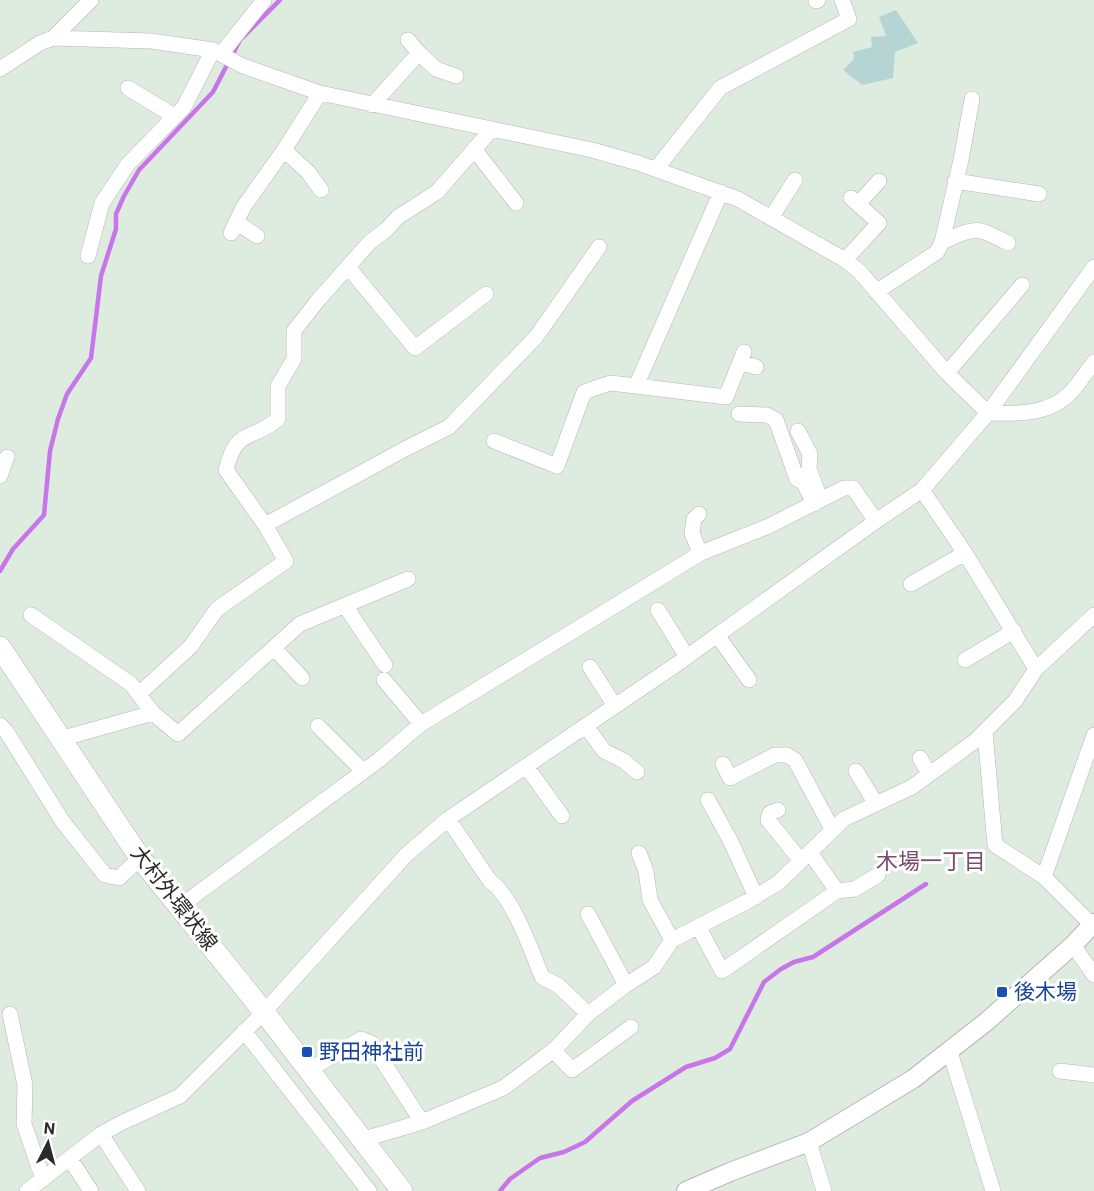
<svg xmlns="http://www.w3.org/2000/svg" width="1094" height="1191" font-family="Roboto,'Noto Sans JP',sans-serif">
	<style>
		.cemetery { fill: #b5d5d4 }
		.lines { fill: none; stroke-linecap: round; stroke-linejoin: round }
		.stream { stroke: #c875e9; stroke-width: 4.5 }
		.minor-casing { stroke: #beb1ba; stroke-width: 16 }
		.tertiary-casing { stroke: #beb1ba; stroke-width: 20 }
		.secondary-casing { stroke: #beb1ba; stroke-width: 22 }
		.minor { stroke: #fff; stroke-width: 15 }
		.tertiary { stroke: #fff; stroke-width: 18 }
		.secondary { stroke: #fff; stroke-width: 21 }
		.transit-dot { fill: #1a4fb4; stroke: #fff; stroke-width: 2 }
		.labels { text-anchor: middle; stroke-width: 6; stroke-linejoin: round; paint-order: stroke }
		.street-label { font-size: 21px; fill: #2b2b2b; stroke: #fff }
		.transit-label { font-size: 21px; fill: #164399; stroke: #fff; text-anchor: start }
		.neighbourhood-label { font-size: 22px; fill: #7a4d6d; stroke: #fff }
	</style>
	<rect width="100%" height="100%" fill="#ddecde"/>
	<!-- cemetery -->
	<path class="cemetery" d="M 896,10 L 918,43 L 895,52 L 893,78 L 862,85 L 843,70 L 854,59 L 853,52 L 872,47 L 871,37 L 886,36 L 879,17 Z"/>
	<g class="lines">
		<!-- stream -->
		<path class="stream" d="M 0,571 L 13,549 L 44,515 L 50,451 L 58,419 L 67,394 L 91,358 L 101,276 L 116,229 L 116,214 L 124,196 L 139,170 L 213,92 L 240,40 L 280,0
			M 500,1191 L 510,1179 L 540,1158 L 564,1152 L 585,1142 L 632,1101 L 686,1067 L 715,1058 L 730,1049 L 764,982 L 781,969 L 794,962 L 813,957 L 926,884"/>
		<defs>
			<path id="minor" d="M 816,1 L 818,0
				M 53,38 L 151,41 L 213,50 L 243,66 L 320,93 L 592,150 L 638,163 L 738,199 L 845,260 L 859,271 L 947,373 L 988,413 C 1016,414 1049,415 1070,393 C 1079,384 1086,372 1094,362
				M 408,40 L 419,53
				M 221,54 L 264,0
				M 0,69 L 40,43 L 53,38 L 91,0
				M 128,88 L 174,116
				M 320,93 L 284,150 L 308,172 L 321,190
				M 372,105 L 419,53 L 436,69 L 456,76
				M 474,149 L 516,203
				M 656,169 L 720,88 L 849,19 L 842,0
				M 955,181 L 1039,194
				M 721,192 L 636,386 L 726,397 L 744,352
				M 858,204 L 879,181
				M 771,218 L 795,180
				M 236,222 L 257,236
				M 231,233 L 244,206 L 284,150
				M 942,242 C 976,227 975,226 1008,243
				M 88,256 L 102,203 L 128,164 L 184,107 L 213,50
				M 845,260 L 879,223 L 851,198
				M 348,267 L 415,348 L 486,294
				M 876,292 L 937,252 L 942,242 L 961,160 L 972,99
				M 740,362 L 756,367
				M 947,373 L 1022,285
				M 739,414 L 767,415 L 776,420 L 797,479 L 804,483 L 814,504
				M 798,431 L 810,454 L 809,469 L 819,495
				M 494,441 L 557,466 L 584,392 L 610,383 L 636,386
				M 0,476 L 7,457
				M 922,490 L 965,553 L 1036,669
				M 699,514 L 694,519 L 692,533 L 700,553
				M 265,525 L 405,449 L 449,427 L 536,337 L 599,247
				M 911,584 L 965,553
				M 345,606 L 385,665
				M 658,610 L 687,657
				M 31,615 L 131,684 L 153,713 L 178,734 L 300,624 L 408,579
				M 717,635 L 749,680
				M 274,648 L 302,678
				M 965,660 L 1014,631
				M 590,667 L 615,706
				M 384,680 L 421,724
				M 139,694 L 191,646 L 217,609 L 286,561 L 265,525 L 226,470 C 237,426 251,442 278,419 L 278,386 L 294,359 L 294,331 L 319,299 L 370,242 L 387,229 L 398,217 L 437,192 L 492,129
				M 0,725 L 6,731 L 63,822 L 105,875 L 119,878 L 140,858
				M 318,726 L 363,771
				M 586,726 L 604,751 L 624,761 L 637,772
				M 985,732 L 995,845 L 1044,877 L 1092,925
				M 60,739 L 153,713
				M 920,758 L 929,774
				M 723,764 L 730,778 L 775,755 L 787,755 L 795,760 L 832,829
				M 526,766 L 562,816
				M 856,771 L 876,804
				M 708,800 L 730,840 L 756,897
				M 778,810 L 770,813 L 768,820 L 801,861
				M 448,819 L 490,881 C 513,897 531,950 542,977 L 559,986 L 588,1014
				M 639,853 L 646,871 L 650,900 L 672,940
				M 1044,877 L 1094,735
				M 837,891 L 855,889 L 878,875
				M 179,907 L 379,760 L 421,724 L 701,553 L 769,526 L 844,488 L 853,488 L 876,521
				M 588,914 L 626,985
				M 699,928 L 722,971 L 837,891 L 811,854
				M 1073,945 L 1094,975
				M 10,1014 L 25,1085 L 24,1124 L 43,1179
				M 244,1031 L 369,1191
				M 553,1050 L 572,1070 L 631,1027
				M 950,1052 L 993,1191
				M 309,1070 L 361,1039 L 371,1043 L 422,1122
				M 1060,1071 L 1094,1075
				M 101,1134 L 138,1191
				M 361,1140 L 422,1122 L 503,1088 L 555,1049 L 588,1014 L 626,985 L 654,967 L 672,940 L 748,901 L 778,883 L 844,819 L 912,787 L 975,741 L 1015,701 L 1036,669 L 1094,615
				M 809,1142 L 824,1191
				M 70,1159 L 91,1191
				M 27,1191 L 101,1134 L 121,1123 L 180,1096 L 264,1012 L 406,855 L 448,819 L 677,664 L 876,521 L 922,490 L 988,413 L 1094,267"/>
			<path id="tertiary" d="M 686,1191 L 730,1172 L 809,1142 L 913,1079 L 986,1022 L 1073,945 L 1094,923"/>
			<path id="secondary" d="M 0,647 L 140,858 L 264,1012 L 402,1191"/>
		</defs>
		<!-- minor casing -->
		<use href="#minor" class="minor-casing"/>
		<!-- tertiary casing -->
		<use href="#tertiary" class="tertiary-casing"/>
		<!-- secondary casing -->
		<use href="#secondary" class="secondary-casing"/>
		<!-- minor -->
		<use href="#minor" class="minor"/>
		<!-- tertiary -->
		<use href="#tertiary" class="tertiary"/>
		<!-- secondary -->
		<use href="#secondary" class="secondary"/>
	</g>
	<!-- markers -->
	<g class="transit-dot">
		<rect x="996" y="986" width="12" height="12" rx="3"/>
		<rect x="301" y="1046" width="12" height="12" rx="3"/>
	</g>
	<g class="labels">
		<!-- street labels -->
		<g class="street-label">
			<text transform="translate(174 898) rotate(52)" y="7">大村外環状線</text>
		</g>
		<!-- transit labels -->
		<g class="transit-label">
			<text x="1014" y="999">後木場</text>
			<text x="319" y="1059">野田神社前</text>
		</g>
		<!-- neighbourhood labels -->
		<g class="neighbourhood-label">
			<text x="931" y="869">木場一丁目</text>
		</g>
	</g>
	<!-- north arrow -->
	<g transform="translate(48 1143) rotate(6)" stroke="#ffffff" stroke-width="4.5" paint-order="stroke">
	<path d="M0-4.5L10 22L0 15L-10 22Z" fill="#2b2b2b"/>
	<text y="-9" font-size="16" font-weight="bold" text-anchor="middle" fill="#2b2b2b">N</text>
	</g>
</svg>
